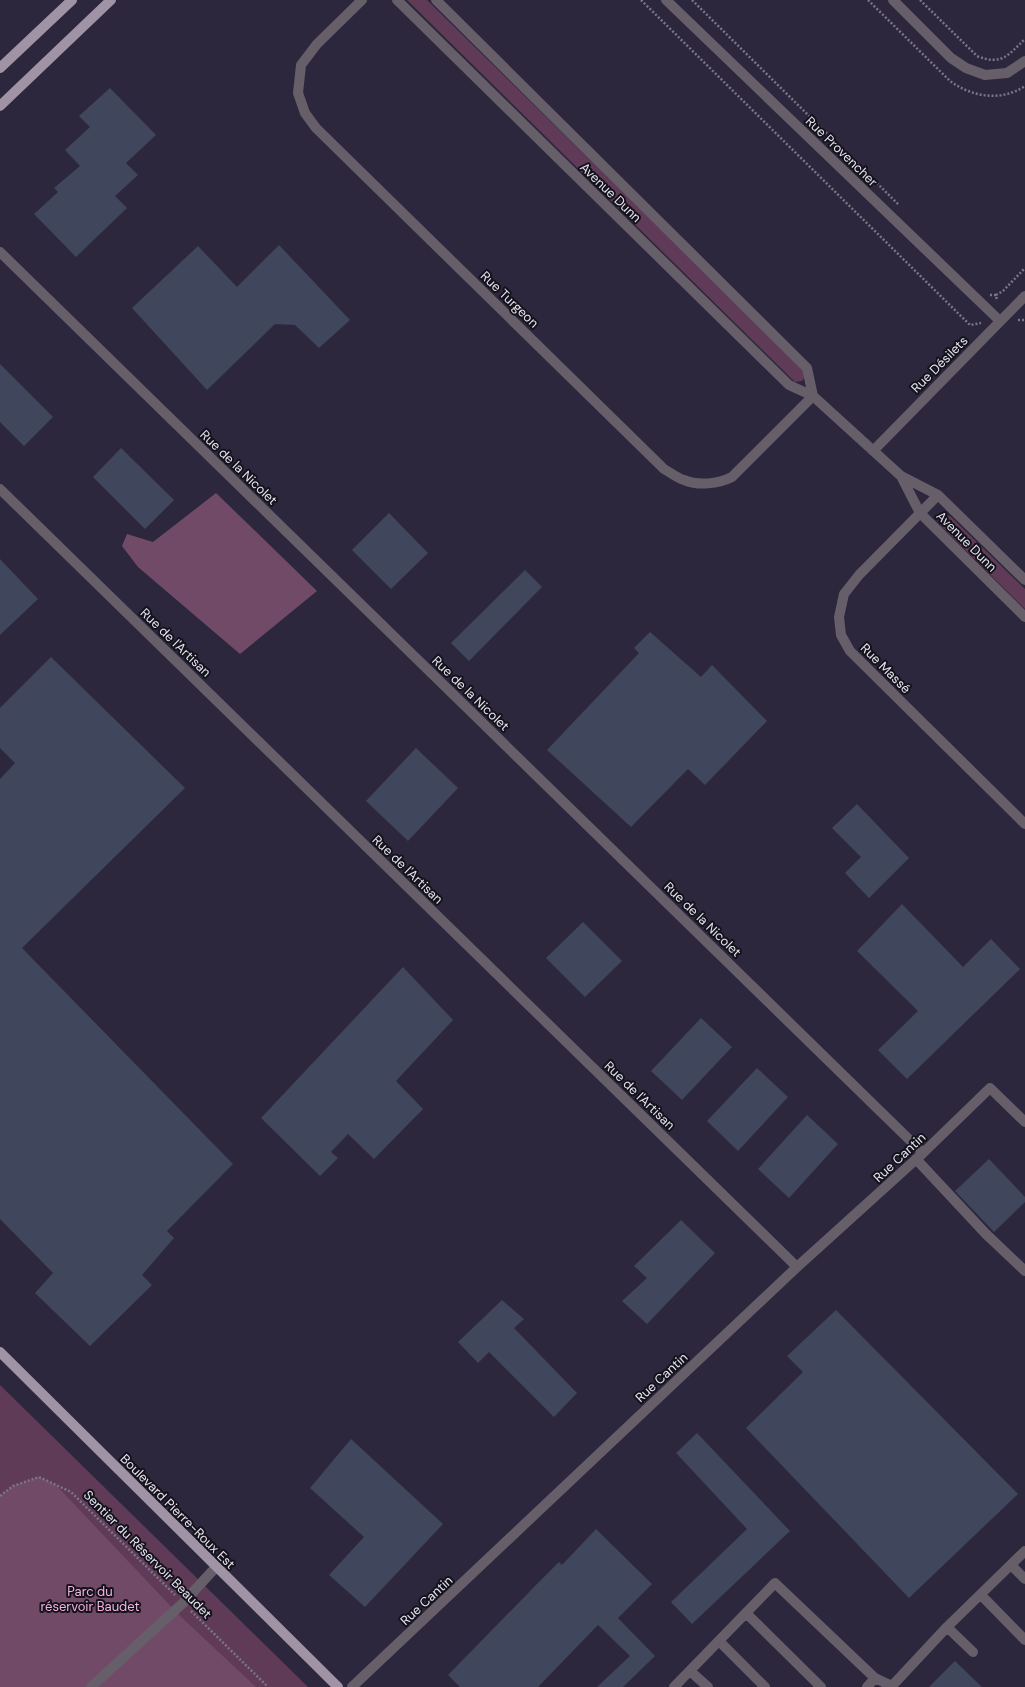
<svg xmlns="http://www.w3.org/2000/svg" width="1025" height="1687" font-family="'DM Sans',sans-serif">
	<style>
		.green { fill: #603b57 }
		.forest { fill: #714a67 }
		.building { fill: #40465c }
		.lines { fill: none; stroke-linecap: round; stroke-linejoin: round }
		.path { stroke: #7a7688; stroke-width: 2.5; stroke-dasharray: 2 2; stroke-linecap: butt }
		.minor { stroke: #665f69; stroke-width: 10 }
		.major { stroke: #a093a6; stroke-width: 10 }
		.labels { text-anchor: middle; stroke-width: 4; stroke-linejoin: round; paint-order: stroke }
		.street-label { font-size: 13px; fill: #e7e5f3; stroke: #14121b }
		.park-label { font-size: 13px; fill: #f5b3e4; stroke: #14121b }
	</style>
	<rect width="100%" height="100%" fill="#2c273c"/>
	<!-- green -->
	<path class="green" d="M 407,0 L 427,0 L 805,371 L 805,377 L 802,381 L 795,382 Z
		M 943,516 L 950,516 L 1025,589 L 1025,609 L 940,525 L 940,519 Z
		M 0,1385 L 308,1687 L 0,1687 Z"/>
	<!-- forest -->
	<path class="forest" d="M 216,493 L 317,591 L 240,654 L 138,567 L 122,546 L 127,534 L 153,542 Z
		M 39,1477 L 56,1485 L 179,1615 L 256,1687 L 0,1687 L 0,1496 L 13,1486 Z"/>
	<!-- building -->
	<path class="building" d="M 110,88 L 156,135 L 126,163 L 138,175 L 115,196 L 127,208 L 76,257 L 34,214 L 58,192 L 54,188 L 80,166 L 65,150 L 90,127 L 79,116 Z
		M 279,245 L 350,320 L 319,348 L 295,325 L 275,324 L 207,390 L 132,308 L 198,246 L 237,287 Z
		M 0,364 L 53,417 L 24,446 L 0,422 Z
		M 121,448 L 174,500 L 145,529 L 93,477 Z
		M 389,513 L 428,553 L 391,589 L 352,550 Z
		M 0,559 L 38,599 L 0,635 Z
		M 525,570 L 542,587 L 469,661 L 451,643 Z
		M 650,632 L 701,677 L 712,665 L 767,721 L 705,785 L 688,769 L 631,827 L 547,750 L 639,653 L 634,648 Z
		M 51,657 L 185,788 L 22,948 L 233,1164 L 167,1231 L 174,1238 L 142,1275 L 152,1285 L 90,1346 L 35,1293 L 53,1273 L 0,1219 L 0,779 L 15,763 L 0,748 L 0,708 Z
		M 416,748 L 458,788 L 408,841 L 366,801 Z
		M 857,804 L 909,858 L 869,898 L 845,873 L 861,857 L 832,828 Z
		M 902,904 L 963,967 L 991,939 L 1020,969 L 907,1079 L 878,1050 L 918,1011 L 857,951 Z
		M 583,922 L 622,961 L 585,997 L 546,958 Z
		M 403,967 L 453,1020 L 396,1081 L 423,1109 L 374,1159 L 348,1134 L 331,1152 L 338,1158 L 320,1176 L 261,1118 Z
		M 701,1018 L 732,1047 L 682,1100 L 651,1071 Z
		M 757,1068 L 788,1097 L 738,1151 L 707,1121 Z
		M 807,1115 L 838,1144 L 789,1198 L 758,1169 Z
		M 989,1159 L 1025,1197 L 1025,1202 L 994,1232 L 955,1191 Z
		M 681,1220 L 715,1253 L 647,1324 L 622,1301 L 647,1278 L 634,1266 Z
		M 502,1300 L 524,1319 L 514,1328 L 577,1393 L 554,1417 L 489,1352 L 478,1363 L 458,1342 Z
		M 836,1310 L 1018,1494 L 909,1598 L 746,1428 L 803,1372 L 787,1356 Z
		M 697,1433 L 790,1531 L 692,1624 L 671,1602 L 747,1529 L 676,1453 Z
		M 351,1439 L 443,1524 L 365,1607 L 329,1575 L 364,1537 L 310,1488 Z
		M 596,1529 L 652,1584 L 618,1618 L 655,1656 L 623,1687 L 597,1687 L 630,1656 L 598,1625 L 538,1687 L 460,1687 L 448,1675 L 536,1585 L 559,1562 L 562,1565 Z
		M 955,1661 L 982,1687 L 929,1687 Z"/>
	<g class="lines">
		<!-- path -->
		<path class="path" d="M 641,0 L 970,325 L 981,323
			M 692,0 L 898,204
			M 868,0 L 950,81 C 972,97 1001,102 1025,86
			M 920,0 L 977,56 C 1002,66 1008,55 1025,39
			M 990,295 L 996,295 L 997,301
			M 996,295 L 1003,291 L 1025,268
			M 1018,320 L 1025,320
			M 0,1496 L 13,1486 L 39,1477 L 71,1492 L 175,1595
			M 191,1611 L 268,1687"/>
		<!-- minor -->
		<path class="minor" d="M 362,0 L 317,44 L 301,65 L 298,93 L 305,113 L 316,128 L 664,469 C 671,473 677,478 684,480 C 699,486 718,484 732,477 L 813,396
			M 397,0 L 789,385 L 813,396 L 901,476 L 938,495 L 1025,580
			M 436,0 L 807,368 L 813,396
			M 666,0 L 1000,321
			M 893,0 L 951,58 L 966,68 L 985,75 L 1007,73 L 1025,61
			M 0,252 L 923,1153
			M 873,451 L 1025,296
			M 901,476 L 920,513 L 1025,617
			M 0,489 L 797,1267
			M 938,495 L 859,575 L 844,594 L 839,617 L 841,635 L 850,651 L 1025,824
			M 916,1159 L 986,1234 L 1025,1271
			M 1011,1565 L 1025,1579
			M 981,1595 L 1025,1640
			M 746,1613 L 821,1687
			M 947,1627 L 1025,1551
			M 719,1641 L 765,1687
			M 690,1671 L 708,1687
			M 875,1678 L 892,1686 L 947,1627 L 973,1652
			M 91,1687 L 183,1603 L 216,1567
			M 352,1687 L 797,1267 L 923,1153 L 990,1088 L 1025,1122
			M 674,1687 L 775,1583 L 875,1678 L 867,1687"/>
		<!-- major -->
		<path class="major" d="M 0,68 L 72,0
			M 0,106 L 111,0
			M 0,1352 L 338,1687"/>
	</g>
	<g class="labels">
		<!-- street labels -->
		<g class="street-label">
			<text transform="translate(842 151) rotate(44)" y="5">Rue Provencher</text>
			<text transform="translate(611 192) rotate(44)" y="5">Avenue Dunn</text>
			<text transform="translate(510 299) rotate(44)" y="5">Rue Turgeon</text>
			<text transform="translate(939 364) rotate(-45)" y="5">Rue Désilets</text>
			<text transform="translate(239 467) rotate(44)" y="5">Rue de la Nicolet</text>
			<text transform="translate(967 541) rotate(45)" y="5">Avenue Dunn</text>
			<text transform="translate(176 642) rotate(44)" y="5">Rue de l'Artisan</text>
			<text transform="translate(886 668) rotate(45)" y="5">Rue Massé</text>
			<text transform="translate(471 693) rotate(44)" y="5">Rue de la Nicolet</text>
			<text transform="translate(408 869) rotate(44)" y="5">Rue de l'Artisan</text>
			<text transform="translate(703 919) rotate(44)" y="5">Rue de la Nicolet</text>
			<text transform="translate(640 1095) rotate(44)" y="5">Rue de l'Artisan</text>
			<text transform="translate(899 1157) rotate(-43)" y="5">Rue Cantin</text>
			<text transform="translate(661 1377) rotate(-43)" y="5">Rue Cantin</text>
			<text transform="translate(178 1511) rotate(45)" y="5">Boulevard Pierre-Roux Est</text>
			<text transform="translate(148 1554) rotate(45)" y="5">Sentier du Réservoir Beaudet</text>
			<text transform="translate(426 1600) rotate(-43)" y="5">Rue Cantin</text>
		</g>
		<!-- park labels -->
		<g class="park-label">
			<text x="90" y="1596">Parc du<tspan x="90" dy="15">réservoir Baudet</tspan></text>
		</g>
	</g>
</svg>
